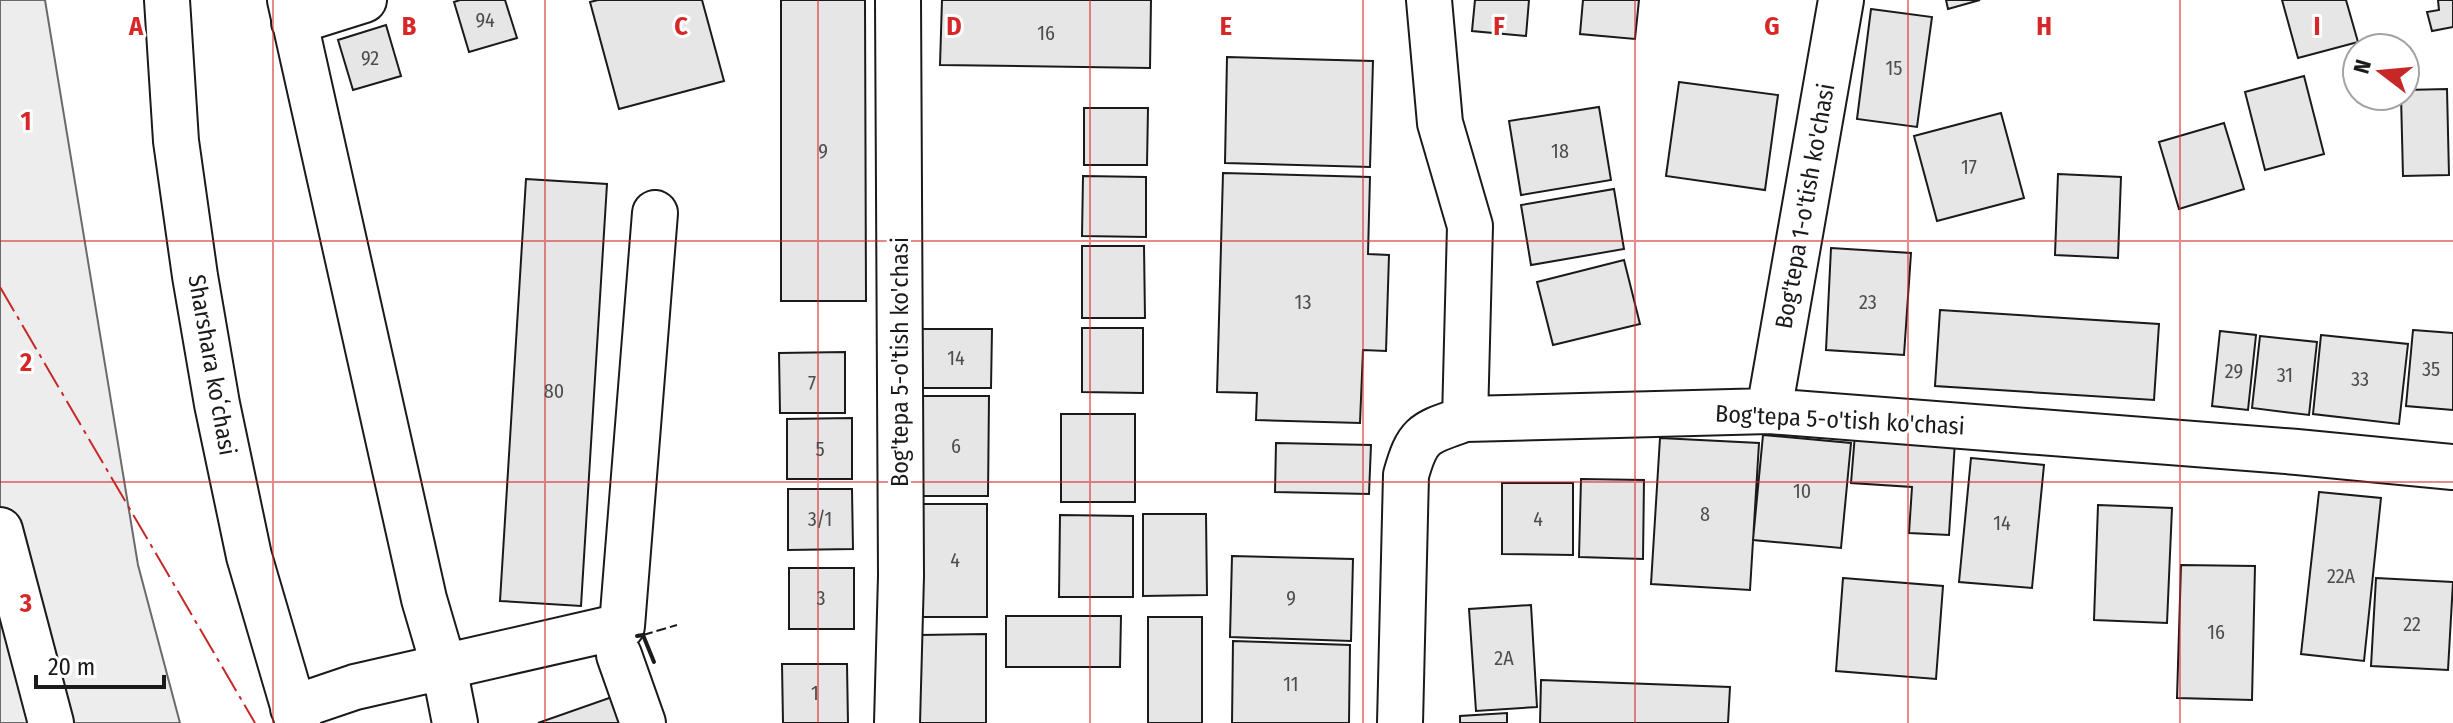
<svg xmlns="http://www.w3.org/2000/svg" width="2453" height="723" font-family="'Fira Sans Condensed',sans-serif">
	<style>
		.built { fill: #ededed; stroke: #6a6a6a; stroke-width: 2 }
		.building { fill: #e6e6e6; stroke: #1a1a1a; stroke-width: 2 }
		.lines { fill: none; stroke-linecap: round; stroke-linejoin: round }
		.minor-casing { stroke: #1a1a1a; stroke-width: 48 }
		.minor { stroke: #fff; stroke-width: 44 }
		.fence { stroke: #1a1a1a; stroke-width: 2; stroke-dasharray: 10 4; stroke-linecap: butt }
		.wall { stroke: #1a1a1a; stroke-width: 4 }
		.power { stroke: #c62828; stroke-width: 2; stroke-dasharray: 28 6 4 6; stroke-linecap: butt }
		.grid { fill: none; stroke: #d62828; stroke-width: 2; stroke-opacity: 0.55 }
		.labels { text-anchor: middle; stroke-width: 6; stroke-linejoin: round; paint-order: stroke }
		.number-label { font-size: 20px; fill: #4d4d4d }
		.street-label { font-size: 24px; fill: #1a1a1a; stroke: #fff }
		.grid-label { font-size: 26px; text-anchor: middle; font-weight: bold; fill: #d62828; stroke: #fff; stroke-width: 6; stroke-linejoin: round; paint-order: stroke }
	</style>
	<rect width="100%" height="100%" fill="#fff"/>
	<!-- built -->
	<path class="built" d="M 0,0 L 45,0 L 138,565 L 180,723 L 0,723 Z"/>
	<!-- building -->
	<path class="building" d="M 460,0 L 505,0 L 517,38 L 469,52 L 454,2 Z
		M 598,0 L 702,0 L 724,81 L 619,109 L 590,2 Z
		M 781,0 L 865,0 L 866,301 L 781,301 Z
		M 942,0 L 1151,0 L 1150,68 L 940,65 Z
		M 1475,0 L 1529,0 L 1526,36 L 1472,31 Z
		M 1583,0 L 1639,0 L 1635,39 L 1580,34 Z
		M 1946,0 L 1980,0 L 1948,9 Z
		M 2282,0 L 2346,0 L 2358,42 L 2298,58 Z
		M 2438,0 L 2453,0 L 2453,27 L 2432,31 L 2427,12 L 2439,10 Z
		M 1871,9 L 1932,17 L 1917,127 L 1857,119 Z
		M 386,25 L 401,76 L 353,90 L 338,40 Z
		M 1227,57 L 1373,61 L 1370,167 L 1225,163 Z
		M 2304,76 L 2324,154 L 2265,170 L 2245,92 Z
		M 1679,82 L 1778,95 L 1765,190 L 1666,176 Z
		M 2447,89 L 2449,175 L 2403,176 L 2401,96 L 2405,96 L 2405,90 Z
		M 1599,107 L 1611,180 L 1521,195 L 1509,121 Z
		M 1084,108 L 1148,108 L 1147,165 L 1084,165 Z
		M 2001,113 L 2024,198 L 1937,221 L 1914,136 Z
		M 2224,123 L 2244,189 L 2179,209 L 2159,142 Z
		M 1223,173 L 1370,177 L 1368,254 L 1389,255 L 1386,351 L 1363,350 L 1360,423 L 1256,420 L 1257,393 L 1217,392 Z
		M 2058,174 L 2121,177 L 2118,258 L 2055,255 Z
		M 1083,176 L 1146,177 L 1146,237 L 1082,236 Z
		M 526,179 L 607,184 L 581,606 L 500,601 Z
		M 1614,189 L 1624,249 L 1531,265 L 1521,205 Z
		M 1082,246 L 1144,246 L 1145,318 L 1082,318 Z
		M 1831,248 L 1911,253 L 1904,355 L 1826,350 Z
		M 1624,260 L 1640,324 L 1553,345 L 1537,282 Z
		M 1940,310 L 2159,324 L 2154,400 L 1935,386 Z
		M 1082,328 L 1143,328 L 1143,393 L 1082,392 Z
		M 921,329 L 992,329 L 991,388 L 921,388 Z
		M 2413,330 L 2453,333 L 2453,410 L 2406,406 Z
		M 2220,331 L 2256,335 L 2248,410 L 2212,406 Z
		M 2321,335 L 2408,344 L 2399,424 L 2313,414 Z
		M 2260,336 L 2317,342 L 2309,415 L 2252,408 Z
		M 845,352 L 845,413 L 780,413 L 779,353 Z
		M 923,396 L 989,396 L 988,496 L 923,496 Z
		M 1061,414 L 1135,414 L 1135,502 L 1061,502 Z
		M 852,418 L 852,479 L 787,479 L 787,419 Z
		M 1855,434 L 1955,441 L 1949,535 L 1909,533 L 1912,487 L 1851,483 Z
		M 1763,435 L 1851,443 L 1841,548 L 1753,540 Z
		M 1660,438 L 1759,443 L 1750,590 L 1651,584 Z
		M 1276,443 L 1371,445 L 1369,494 L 1275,492 Z
		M 1971,458 L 2044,465 L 2032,588 L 1959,582 Z
		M 1581,479 L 1644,480 L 1643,559 L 1579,557 Z
		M 1502,483 L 1573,483 L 1573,555 L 1502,554 Z
		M 788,489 L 852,489 L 853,549 L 788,550 Z
		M 2319,492 L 2381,498 L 2364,661 L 2301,654 Z
		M 922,504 L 987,504 L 987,617 L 922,617 Z
		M 2098,505 L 2172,508 L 2167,623 L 2094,620 Z
		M 1143,514 L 1206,514 L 1207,595 L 1143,596 Z
		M 1060,515 L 1133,516 L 1133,597 L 1059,597 Z
		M 1232,556 L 1353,559 L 1351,641 L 1230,637 Z
		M 2181,565 L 2255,566 L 2252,700 L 2177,698 Z
		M 789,568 L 854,568 L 854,629 L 789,629 Z
		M 1843,578 L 1943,586 L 1936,679 L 1836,671 Z
		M 2376,578 L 2453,582 L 2448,670 L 2371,666 Z
		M 1531,605 L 1537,707 L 1476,711 L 1469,609 Z
		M 1006,616 L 1121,616 L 1120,667 L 1006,667 Z
		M 1148,617 L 1202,617 L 1202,723 L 1148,723 Z
		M 986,634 L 986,723 L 918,723 L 919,635 Z
		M 1233,641 L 1350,645 L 1349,723 L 1232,723 Z
		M 782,664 L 847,664 L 848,723 L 783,723 Z
		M 1541,680 L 1730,687 L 1728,723 L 1540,723 Z
		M 612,697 L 621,723 L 538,723 Z
		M 1507,713 L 1507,723 L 1460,723 L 1460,716 Z"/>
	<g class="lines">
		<defs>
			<path id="minor" d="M 167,0 L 176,141 L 195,276 L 217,404 L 249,556 L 298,723
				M 290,0 L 424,599 L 444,667 L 455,723
				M 1429,0 L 1440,123 L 1470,226 L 1465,419
				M 294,22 L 364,0
				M 1769,411 L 1841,0
				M 0,530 L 51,723
				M 619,655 L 643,723
				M 293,708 L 355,687 L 622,626 L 655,213
				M 897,723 L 901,576 L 898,0
				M 1400,723 L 1406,475 C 1418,432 1425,433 1465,419 L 1769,411 L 2297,452 L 2453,467"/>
		</defs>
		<!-- minor casing -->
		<use href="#minor" class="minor-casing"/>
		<!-- minor -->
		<use href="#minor" class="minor"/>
		<!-- fence -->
		<path class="fence" d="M 643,635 L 677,625"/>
		<!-- wall -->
		<path class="wall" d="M 637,636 L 643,635 L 654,662"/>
		<!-- power -->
		<path class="power" d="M 0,287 L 255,723"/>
	</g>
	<!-- grid -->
	<path class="grid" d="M 273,0 L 273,723M 545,0 L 545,723M 818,0 L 818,723M 1090,0 L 1090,723M 1363,0 L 1363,723M 1635,0 L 1635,723M 1908,0 L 1908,723M 2180,0 L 2180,723M 0,241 L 2453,241M 0,482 L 2453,482"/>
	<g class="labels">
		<!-- number labels -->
		<g class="number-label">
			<text x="485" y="27">94</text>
			<text x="1046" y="40">16</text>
			<text x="370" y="65">92</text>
			<text x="1894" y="75">15</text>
			<text x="823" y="158">9</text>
			<text x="1560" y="158">18</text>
			<text x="1969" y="174">17</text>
			<text x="1303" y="309">13</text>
			<text x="1868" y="309">23</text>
			<text x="956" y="365">14</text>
			<text x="2431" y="376">35</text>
			<text x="2234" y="378">29</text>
			<text x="2285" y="382">31</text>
			<text x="2360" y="386">33</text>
			<text x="812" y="390">7</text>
			<text x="554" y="398">80</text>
			<text x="956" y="453">6</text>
			<text x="820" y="456">5</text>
			<text x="1802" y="498">10</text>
			<text x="1705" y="521">8</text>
			<text x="820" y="526">3/1</text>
			<text x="1538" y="526">4</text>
			<text x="2002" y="530">14</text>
			<text x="955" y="567">4</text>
			<text x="2341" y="583">22A</text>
			<text x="821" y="605">3</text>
			<text x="1291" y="605">9</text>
			<text x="2412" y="631">22</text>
			<text x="2216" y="639">16</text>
			<text x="1504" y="665">2A</text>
			<text x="1291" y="691">11</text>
			<text x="815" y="700">1</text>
		</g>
		<!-- street labels -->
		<g class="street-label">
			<text transform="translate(1805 206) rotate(-80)" y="8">Bog'tepa 1-o'tish ko'chasi</text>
			<text transform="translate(900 362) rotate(-90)" y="8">Bog'tepa 5-o'tish ko'chasi</text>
			<text transform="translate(212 365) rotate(80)" y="8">Sharshara koʻchasi</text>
			<text transform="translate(1840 420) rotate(3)" y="8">Bog'tepa 5-o'tish ko'chasi</text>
		</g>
	</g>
	<g class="grid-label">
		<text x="136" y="35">A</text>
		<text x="409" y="35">B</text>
		<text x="681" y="35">C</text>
		<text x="954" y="35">D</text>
		<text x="1226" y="35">E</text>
		<text x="1499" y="35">F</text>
		<text x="1772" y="35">G</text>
		<text x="2044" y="35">H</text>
		<text x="2317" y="35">I</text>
		<text x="26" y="130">1</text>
		<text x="26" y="371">2</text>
		<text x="26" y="612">3</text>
	</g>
	<!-- north arrow -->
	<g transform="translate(2381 72) rotate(286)"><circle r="38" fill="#ffffff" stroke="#a3a3a3" stroke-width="2"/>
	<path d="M0-6L14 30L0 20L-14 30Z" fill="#c62828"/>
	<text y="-12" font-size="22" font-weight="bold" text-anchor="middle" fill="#1a1a1a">N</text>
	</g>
	<!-- scale -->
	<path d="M36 675v12h128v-12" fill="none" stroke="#1a1a1a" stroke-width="4"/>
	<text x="48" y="675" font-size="24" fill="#1a1a1a" stroke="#ffffff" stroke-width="6" paint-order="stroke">20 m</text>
</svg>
